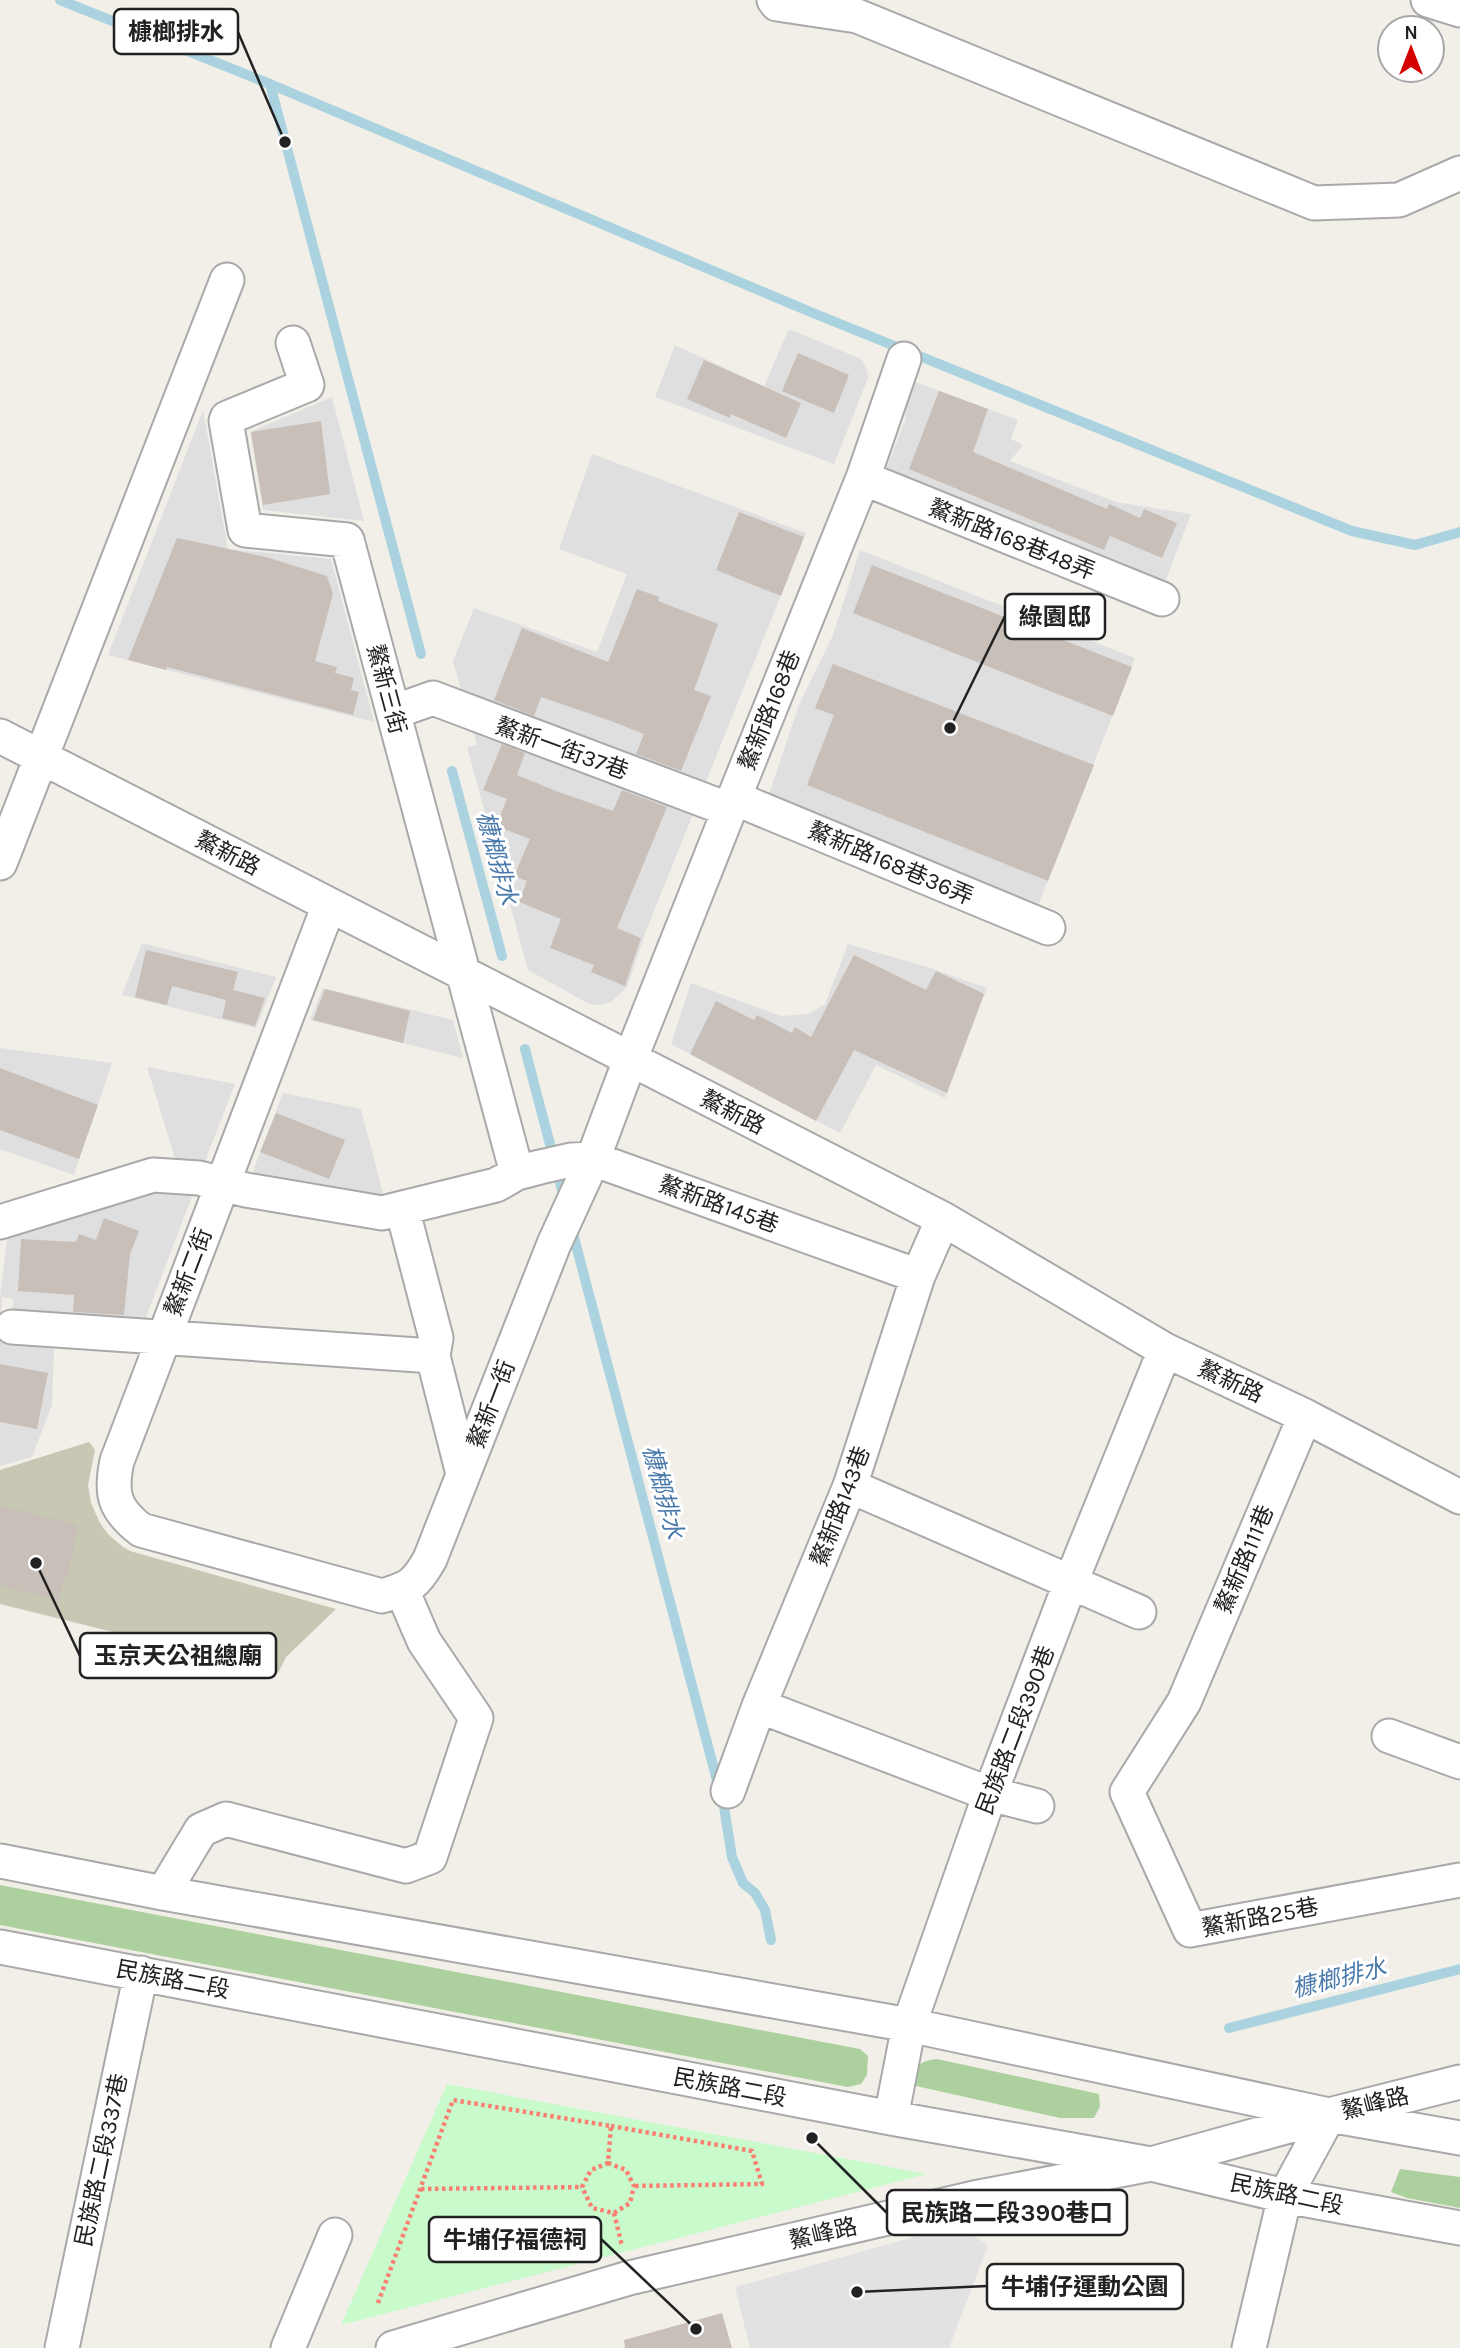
<svg xmlns="http://www.w3.org/2000/svg" width="1460" height="2348" font-family="Karla,'Noto Sans TC',sans-serif">
	<style>
		.residential { fill: #e0dfdf }
		.construction { fill: #c7c7b4 }
		.forest { fill: #add19e }
		.park { fill: #c8facc }
		.parking { fill: #e2e2e2 }
		.lines { fill: none; stroke-linecap: round; stroke-linejoin: round }
		.stream { stroke: #aad3df; stroke-width: 10 }
		.building { fill: #c7bfb8 }
		.minor-casing { stroke: #a9a9a9; stroke-width: 37 }
		.path { stroke: #fa8072; stroke-width: 4.5; stroke-dasharray: 3.5 3.5; stroke-linecap: butt }
		.minor { stroke: #fff; stroke-width: 33 }
		.labels { text-anchor: middle; stroke-width: 6; stroke-linejoin: round; paint-order: stroke }
		.street-label { font-size: 23px; fill: #222; stroke: #fff }
		.water-label { font-size: 24px; font-style: italic; fill: #4a7aab; stroke: #fff }
		.leader { fill: none; stroke: #222; stroke-width: 2.5 }
		.callout-dot { fill: #222; stroke: #fff; stroke-width: 2.5 }
		.callout { fill: #fff; stroke: #222; stroke-width: 2.5 }
		.callout-label { font-size: 24px; text-anchor: middle; font-weight: bold; fill: #222 }
	</style>
	<rect width="100%" height="100%" fill="#f2efe9"/>
	<!-- residential -->
	<path class="residential" d="M 789,329 L 861,359 L 867,370 L 868,378 L 834,464 L 655,397 L 675,345 L 764,386 Z
		M 913,381 L 1018,420 L 1011,439 L 1023,445 L 1010,461 L 1116,502 L 1191,514 L 1157,603 L 879,487 L 905,421 L 906,400 L 908,400 Z
		M 332,397 L 364,521 L 263,510 L 250,432 Z
		M 203,410 L 228,549 L 331,559 L 374,722 L 108,655 Z
		M 592,454 L 806,533 L 646,931 L 627,987 L 611,1002 L 600,1005 L 589,1004 L 528,970 L 467,747 L 477,745 L 453,661 L 474,608 L 597,652 L 627,574 L 559,549 Z
		M 860,550 L 1135,658 L 1036,911 L 764,809 L 799,705 L 833,635 Z
		M 142,943 L 276,977 L 256,1028 L 122,995 Z
		M 848,944 L 927,967 L 987,988 L 945,1098 L 876,1065 L 840,1133 L 671,1044 L 691,983 L 781,1016 L 808,1014 L 825,1004 Z
		M 323,988 L 453,1020 L 463,1058 L 310,1020 Z
		M 0,1048 L 112,1063 L 74,1175 L 0,1149 Z
		M 147,1067 L 235,1084 L 202,1169 L 177,1165 Z
		M 283,1093 L 361,1109 L 388,1213 L 248,1184 Z
		M 196,1186 L 141,1330 L 12,1319 L 13,1299 L 2,1297 L 2,1318 L 0,1317 L 0,1297 L 8,1233 L 157,1187 Z
		M 0,1339 L 54,1349 L 52,1405 L 32,1457 L 0,1466 Z"/>
	<!-- construction -->
	<path class="construction" d="M 89,1442 L 95,1450 L 88,1485 L 91,1503 L 100,1523 L 108,1534 L 123,1547 L 130,1551 L 336,1609 L 286,1657 L 278,1673 L 0,1604 L 0,1470 Z"/>
	<!-- forest -->
	<path class="forest" d="M 0,1885 L 860,2049 L 868,2056 L 867,2075 L 861,2084 L 848,2087 L 0,1925 Z
		M 937,2059 L 1099,2094 L 1100,2106 L 1094,2118 L 1060,2118 L 916,2086 C 914,2067 918,2061 937,2059 Z
		M 1400,2169 L 1460,2177 L 1460,2208 L 1407,2198 L 1391,2192 Z"/>
	<!-- park -->
	<path class="park" d="M 447,2084 L 927,2174 L 341,2325 Z"/>
	<!-- parking -->
	<path class="parking" d="M 957,2225 L 988,2245 L 949,2348 L 750,2348 L 735,2287 Z"/>
	<g class="lines">
		<!-- stream -->
		<path class="stream" d="M 60,0 L 270,84 L 421,654
			M 270,84 L 813,313 L 1352,531 L 1415,545 L 1460,532
			M 452,771 L 502,956
			M 525,1049 L 564,1198
			M 571,1226 L 724,1807 L 732,1857 L 743,1883 L 755,1893 L 765,1910 L 771,1940
			M 1229,2028 L 1460,1969"/>
	</g>
	<!-- building -->
	<path class="building" d="M 798,353 L 849,375 L 834,413 L 782,391 Z
		M 704,360 L 801,403 L 786,438 L 731,414 L 730,418 L 687,399 Z
		M 939,391 L 988,409 L 973,452 L 1107,509 L 1109,504 L 1140,518 L 1144,509 L 1177,523 L 1162,558 L 1110,536 L 1104,550 L 909,469 Z
		M 321,421 L 330,494 L 263,505 L 251,432 Z
		M 739,512 L 804,537 L 781,596 L 716,570 Z
		M 177,538 L 266,557 L 327,576 L 333,594 L 315,661 L 337,667 L 335,673 L 354,678 L 351,690 L 359,692 L 353,715 L 167,667 L 166,670 L 128,660 Z
		M 872,565 L 1132,667 L 1113,716 L 853,613 Z
		M 637,589 L 659,597 L 658,601 L 718,624 L 694,690 L 711,696 L 681,771 L 636,754 L 644,734 L 611,721 L 541,697 L 534,716 L 494,700 L 522,628 L 608,662 Z
		M 833,664 L 1094,765 L 1048,881 L 807,785 L 834,715 L 815,708 Z
		M 502,744 L 525,753 L 517,775 L 556,791 L 613,811 L 622,790 L 667,807 L 617,928 L 641,938 L 625,986 L 591,972 L 594,965 L 550,948 L 561,919 L 519,902 L 527,881 L 514,876 L 530,839 L 496,826 L 507,799 L 483,790 Z
		M 146,950 L 238,972 L 233,990 L 265,998 L 255,1026 L 222,1018 L 226,1000 L 172,986 L 167,1005 L 135,997 Z
		M 854,955 L 926,990 L 936,971 L 984,994 L 947,1093 L 854,1050 L 816,1121 L 690,1054 L 716,1001 L 754,1020 L 757,1015 L 792,1033 L 795,1027 L 811,1037 Z
		M 325,989 L 410,1011 L 403,1043 L 313,1020 Z
		M 0,1068 L 98,1105 L 79,1159 L 0,1130 Z
		M 276,1113 L 345,1140 L 329,1179 L 260,1152 Z
		M 104,1218 L 139,1231 L 130,1254 L 124,1315 L 73,1312 L 74,1295 L 18,1291 L 21,1239 L 76,1242 L 79,1234 L 96,1240 Z
		M 0,1364 L 48,1373 L 37,1429 L 0,1422 Z
		M 0,1506 L 78,1525 L 68,1577 L 65,1576 L 59,1600 L 0,1586 Z
		M 722,2313 L 732,2348 L 625,2348 L 624,2340 Z"/>
	<g class="lines">
		<defs>
			<path id="minor" d="M 774,0 L 777,4 L 857,16 L 1314,203 L 1399,200 L 1460,173
				M 1428,0 L 1460,10
				M 293,343 L 307,385 L 227,418 L 226,421 L 245,530 L 347,540 L 517,1173
				M 863,478 L 1162,599
				M 394,712 L 433,698 L 730,810
				M 0,736 L 943,1219 L 1165,1350 L 1305,1416 L 1460,1497
				M 734,798 L 1048,928
				M 0,863 L 227,280
				M 329,905 L 117,1461 C 110,1494 114,1509 141,1530 L 382,1596 C 410,1588 416,1584 430,1559 L 554,1244 L 593,1159 L 630,1060 L 734,798 L 863,478 L 904,359
				M 402,1208 L 436,1338 L 433,1356 L 463,1474
				M 0,1222 L 153,1175 L 199,1178 L 246,1190 L 382,1213 L 496,1185 L 517,1173 L 540,1167 L 571,1160 L 593,1159 L 918,1276
				M 12,1327 L 433,1356
				M 1305,1416 L 1184,1702 L 1127,1792 L 1190,1930 L 1460,1880
				M 850,1486 L 1139,1612
				M 759,1706 L 990,1794 L 1037,1806
				M 1389,1736 L 1460,1762
				M 728,1791 L 759,1706 L 850,1486 L 918,1276 L 943,1219
				M 0,1861 L 163,1893 L 909,2025 L 1329,2115 L 1460,2138
				M 163,1893 L 201,1830 L 226,1819 L 406,1866 L 430,1857 L 476,1718 L 424,1641 L 402,1590
				M 0,1947 L 891,2118 L 1151,2164 L 1285,2196 L 1460,2228
				M 891,2118 L 909,2025 L 990,1794 L 1070,1584 L 1165,1350
				M 62,2348 L 141,1973
				M 288,2348 L 335,2235
				M 393,2348 L 629,2278 L 974,2198 L 1151,2164 L 1329,2115 L 1460,2082
				M 1249,2348 L 1285,2196 L 1329,2115"/>
		</defs>
		<!-- minor casing -->
		<use href="#minor" class="minor-casing"/>
		<!-- path -->
		<path class="path" d="M 611,2126 L 752,2151 L 762,2184 L 634,2186
			M 608,2163 L 626,2170 L 634,2186 L 630,2203 L 614,2213 L 592,2208 L 582,2187 L 591,2170 Z
			M 421,2189 L 582,2187
			M 614,2213 L 622,2246
			M 378,2303 L 453,2100 L 611,2126 L 608,2163"/>
		<!-- minor -->
		<use href="#minor" class="minor"/>
	</g>
	<g class="labels">
		<!-- street labels -->
		<g class="street-label">
			<text transform="translate(1012 539) rotate(22)" y="8">鰲新路168巷48弄</text>
			<text transform="translate(387 689) rotate(75)" y="8">鰲新三街</text>
			<text transform="translate(769 710) rotate(-68)" y="8">鰲新路168巷</text>
			<text transform="translate(562 748) rotate(20)" y="8">鰲新一街37巷</text>
			<text transform="translate(228 853) rotate(27)" y="8">鰲新路</text>
			<text transform="translate(891 863) rotate(23)" y="8">鰲新路168巷36弄</text>
			<text transform="translate(733 1112) rotate(27)" y="8">鰲新路</text>
			<text transform="translate(719 1204) rotate(20)" y="8">鰲新路145巷</text>
			<text transform="translate(188 1272) rotate(-69)" y="8">鰲新二街</text>
			<text transform="translate(1231 1381) rotate(25)" y="8">鰲新路</text>
			<text transform="translate(491 1404) rotate(-69)" y="8">鰲新一街</text>
			<text transform="translate(840 1506) rotate(-69)" y="8">鰲新路143巷</text>
			<text transform="translate(1244 1559) rotate(-67)" y="8">鰲新路111巷</text>
			<text transform="translate(1015 1730) rotate(-69)" y="8">民族路二段390巷</text>
			<text transform="translate(1260 1917) rotate(-11)" y="8">鰲新路25巷</text>
			<text transform="translate(173 1979) rotate(11)" y="8">民族路二段</text>
			<text transform="translate(730 2087) rotate(11)" y="8">民族路二段</text>
			<text transform="translate(1375 2103) rotate(-14)" y="8">鰲峰路</text>
			<text transform="translate(101 2160) rotate(-78)" y="8">民族路二段337巷</text>
			<text transform="translate(1287 2194) rotate(12)" y="8">民族路二段</text>
			<text transform="translate(823 2233) rotate(-13)" y="8">鰲峰路</text>
		</g>
		<!-- water labels -->
		<g class="water-label">
			<text transform="translate(497 858) rotate(75)" y="8">槺榔排水</text>
			<text transform="translate(663 1492) rotate(75)" y="8">槺榔排水</text>
			<text transform="translate(1339 1978) rotate(-14)" y="8">槺榔排水</text>
		</g>
	</g>
	<!-- callouts -->
	<path class="leader" d="M285 142L238 32M950 728L1005 616M36 1563L80 1656M812 2138L887 2213M696 2329L601 2239M857 2292L987 2286"/>
	<g class="callout-dot">
		<circle cx="285" cy="142" r="7"/>
		<circle cx="950" cy="728" r="7"/>
		<circle cx="36" cy="1563" r="7"/>
		<circle cx="812" cy="2138" r="7"/>
		<circle cx="696" cy="2329" r="7"/>
		<circle cx="857" cy="2292" r="7"/>
	</g>
	<g class="callout">
		<rect x="114" y="9" width="124" height="45" rx="7"/>
		<rect x="1005" y="594" width="100" height="45" rx="7"/>
		<rect x="80" y="1633" width="196" height="45" rx="7"/>
		<rect x="887" y="2190" width="240" height="45" rx="7"/>
		<rect x="429" y="2217" width="172" height="45" rx="7"/>
		<rect x="987" y="2264" width="196" height="45" rx="7"/>
	</g>
	<g class="callout-label">
		<text x="176" y="40">槺榔排水</text>
		<text x="1055" y="625">綠園邸</text>
		<text x="178" y="1664">玉京天公祖總廟</text>
		<text x="1007" y="2221">民族路二段390巷口</text>
		<text x="515" y="2248">牛埔仔福德祠</text>
		<text x="1085" y="2295">牛埔仔運動公園</text>
	</g>
	<!-- north arrow -->
	<g transform="translate(1411 49)"><circle r="33" fill="#ffffff" stroke="#a7a7a7" stroke-width="2"/>
	<path d="M0-5L12 26L0 18L-12 26Z" fill="#d40000"/>
	<text y="-10" font-size="19" font-weight="bold" text-anchor="middle" fill="#222222">N</text>
	</g>
</svg>
